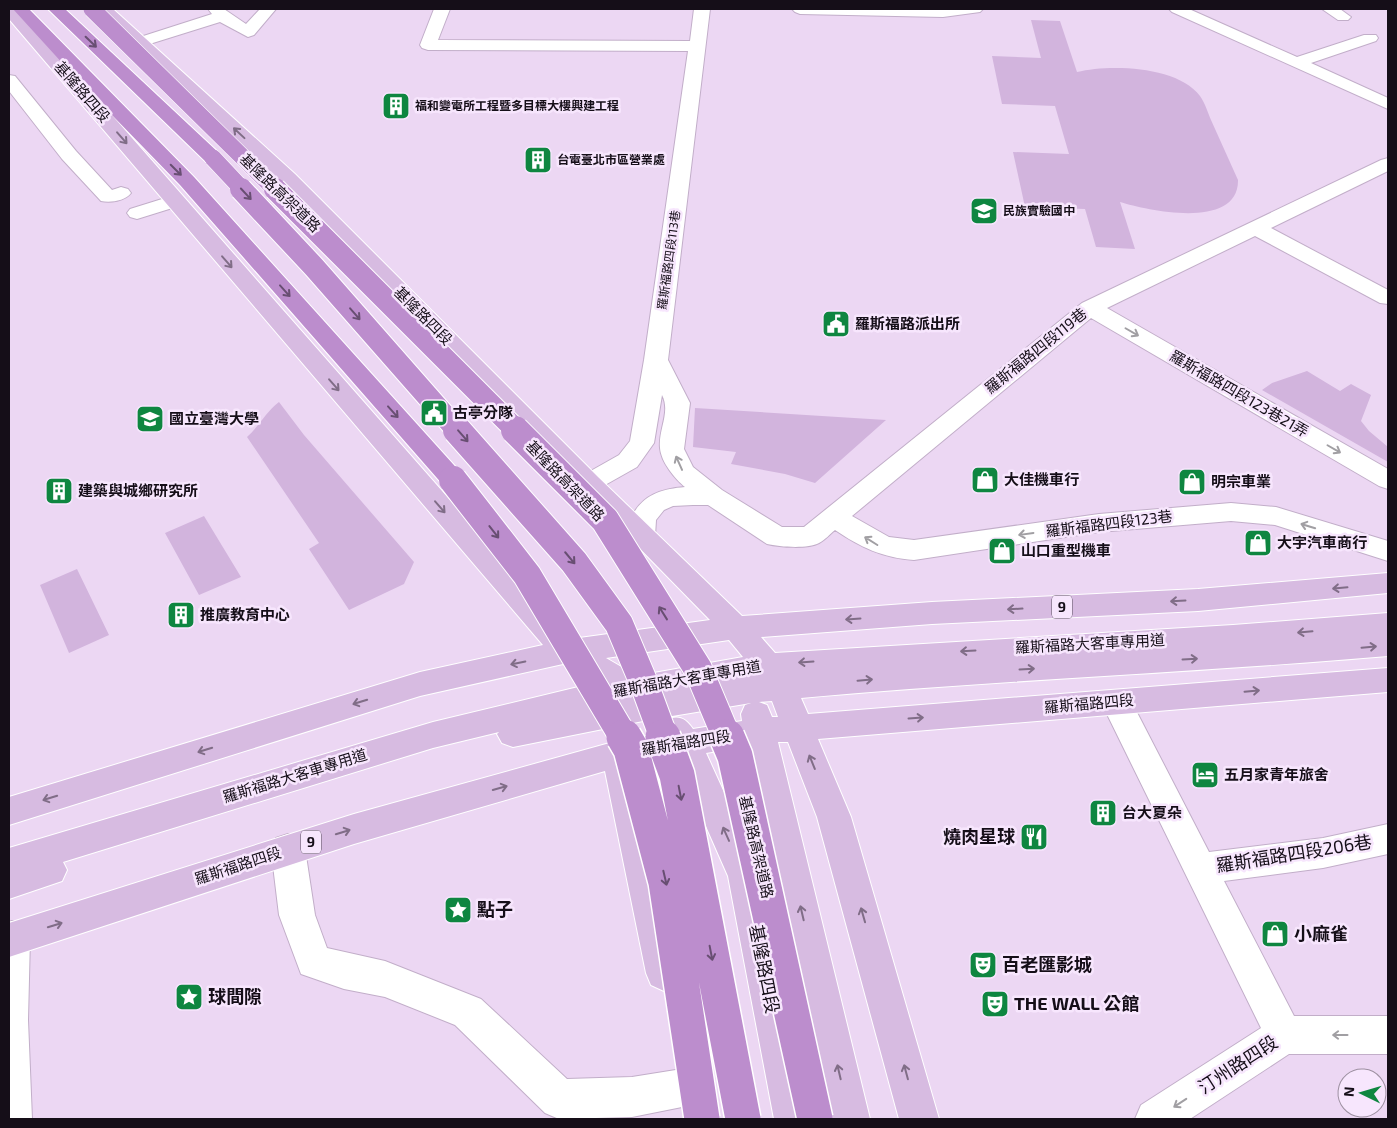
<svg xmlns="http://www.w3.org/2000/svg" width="1397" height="1128" font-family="'Exo 2','Noto Sans TC',sans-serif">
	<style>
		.green { fill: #d2b4dd }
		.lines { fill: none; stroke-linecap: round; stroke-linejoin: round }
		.minor-casing { stroke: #c2aec9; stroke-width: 2 }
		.major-casing { stroke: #fff; stroke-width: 2 }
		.highway-casing { stroke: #fff; stroke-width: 2 }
		.minor { fill: #fff; fill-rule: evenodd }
		.major { fill: #d7bbe1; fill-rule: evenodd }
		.highway { fill: #bc8dcd; fill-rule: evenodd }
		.highway-bridge-far3-casing { stroke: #fff; stroke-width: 18; stroke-linecap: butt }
		.highway-bridge-far2-casing { stroke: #fff; stroke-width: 24; stroke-linecap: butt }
		.highway-bridge-far1-casing { stroke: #fff; stroke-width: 30; stroke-linecap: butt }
		.highway-bridge-casing { stroke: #fff; stroke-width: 38; stroke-linecap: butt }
		.highway-bridge-far3 { stroke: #bc8dcd; stroke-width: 17 }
		.highway-bridge-far2 { stroke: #bc8dcd; stroke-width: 22 }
		.highway-bridge-far1 { stroke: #bc8dcd; stroke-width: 28 }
		.highway-bridge { stroke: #bc8dcd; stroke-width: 35 }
		.oneway { stroke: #684e72 }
		.oneway2 { stroke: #806d87 }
		.oneway3 { stroke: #a19fa3 }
		.labels { text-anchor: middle; stroke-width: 5; stroke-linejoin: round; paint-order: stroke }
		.far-poi-label { font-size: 12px; font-weight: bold; fill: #150e18; stroke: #f7e6fd; text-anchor: start }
		.far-street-label { font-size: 12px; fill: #150e18; stroke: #f7e6fd }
		.shield { fill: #f7e6fd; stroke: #594f5d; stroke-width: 1 }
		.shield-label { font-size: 14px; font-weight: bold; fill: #150e18 }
		.street-label { font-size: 15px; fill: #150e18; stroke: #f7e6fd }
		.poi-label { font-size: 15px; font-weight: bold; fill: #150e18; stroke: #f7e6fd; text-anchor: start }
		.near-poi-label { font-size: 18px; font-weight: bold; fill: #150e18; stroke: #f7e6fd; text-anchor: start }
		.near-street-label { font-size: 18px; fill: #150e18; stroke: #f7e6fd }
	</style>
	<rect width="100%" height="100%" fill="#ecd7f3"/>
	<!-- green -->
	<path class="green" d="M 1031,20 L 1060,21 L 1077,72 C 1110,64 1178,66 1200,96 C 1205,103 1208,113 1211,120 C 1220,140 1229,160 1238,180 C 1239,230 1149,211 1120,202 L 1135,249 L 1096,247 L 1085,209 L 1025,207 L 1013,152 L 1069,154 L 1055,106 L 1002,104 L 992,56 L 1041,58 Z
		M 1307,371 L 1340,391 L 1351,384 L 1371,395 L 1361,421 L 1369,431 L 1388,447 L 1388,462 L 1262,390 L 1272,383 Z
		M 279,402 L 304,435 L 414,562 L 404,584 L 349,610 L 309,549 L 319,543 L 247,437 C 259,426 266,412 279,402 Z
		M 695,408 L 886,420 L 815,483 L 785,474 L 731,464 L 736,452 L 693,447 Z
		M 204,516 L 241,577 L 199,595 L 165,533 Z
		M 77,569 L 109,635 L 69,653 L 40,585 Z"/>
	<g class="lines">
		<defs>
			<path id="minor" d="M 208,9 L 224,9 L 246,24 L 260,9 L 276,9 L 254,35 L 248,37 L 220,22 L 140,47 L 134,45 L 132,42 L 134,39 L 212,14 Z
				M 434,9 L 450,9 L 438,40 L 690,41 L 694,9 L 710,9 L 668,360 L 690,403 L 684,449 L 693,467 L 722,490 L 782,527 L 804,527 L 1082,303 L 1381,160 L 1388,158 L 1388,171 L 1271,228 L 1388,290 L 1388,304 L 1380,303 L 1255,236 L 1107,308 L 1388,469 L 1388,489 L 1379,486 L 1091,318 L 852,516 L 889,537 L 914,540 L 1099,514 L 1231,503 L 1276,507 L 1388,541 L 1388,561 L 1275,525 L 1231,521 L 1099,532 L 914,560 C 883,558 860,547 835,530 C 830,534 825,540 819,543 C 808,549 780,547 767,544 L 708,505 L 693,505 L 673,506 L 664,510 L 656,520 L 655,536 L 652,543 L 642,546 L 632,543 C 627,534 627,525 632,516 C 643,495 661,489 685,487 C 675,479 661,462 660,448 C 658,430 671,412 662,395 L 654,443 L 637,467 L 598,489 L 589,492 L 580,489 L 576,483 L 580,477 L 619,455 L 630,441 L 644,360 L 688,51 L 428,50 L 422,48 L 420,45 Z
				M 792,9 L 983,9 L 980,12 L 943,17 L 800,14 L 795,12 Z
				M 1169,9 L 1189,9 L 1297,57 L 1364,35 L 1376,35 L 1378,38 L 1376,41 L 1311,63 L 1388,98 L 1388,109 L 1172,12 Z
				M 1322,9 L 1340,9 L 1351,17 L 1348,20 L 1338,20 Z
				M 9,75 L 15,76 L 76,151 L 112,190 L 121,187 L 128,189 L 131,193 C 125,201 110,203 101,201 L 62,159 L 9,91 Z
				M 175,195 L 182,197 L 185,201 L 182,205 L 137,219 L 130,217 L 127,213 L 130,209 Z
				M 1116,690 L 1127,693 L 1209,852 L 1323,838 L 1388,824 L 1388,854 L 1323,868 L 1224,881 L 1294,1016 L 1388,1016 L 1388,1054 L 1289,1054 L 1190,1119 L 1135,1119 L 1141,1105 L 1261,1028 L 1101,702 L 1105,693 Z
				M 288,834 L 300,838 L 305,849 L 315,915 L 327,948 L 385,961 L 481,999 L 567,1079 L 632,1077 L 682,1069 L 696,1074 L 701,1088 L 696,1102 L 682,1107 L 632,1117 L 559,1119 L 545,1113 L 455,1025 L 385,997 L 344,989 L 301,974 L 279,915 L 271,849 L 276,838 Z
				M 12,921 L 25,926 L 30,938 L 28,1020 L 32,1119 L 9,1119 L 9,922 Z"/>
			<path id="major" d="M 9,9 L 16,9 L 31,23 L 572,639 L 710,620 L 281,182 L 96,9 L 113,9 L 295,174 L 598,477 L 742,616 L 932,602 L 1198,589 L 1388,573 L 1388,593 L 1198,611 L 932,624 L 761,637 L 775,653 L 1233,625 L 1388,613 L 1388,656 C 1193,673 996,680 801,698 L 808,714 L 1388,668 L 1388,692 L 818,739 L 851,817 L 939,1119 L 899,1119 L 817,817 L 788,742 L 778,742 L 870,1119 L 830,1119 L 748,746 L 706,753 L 762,876 L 814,1119 L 774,1119 L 728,876 L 676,758 L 634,764 L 682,973 L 677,985 L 664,991 L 651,985 L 646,973 L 605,771 L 354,844 L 9,957 L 9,923 L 354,814 L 617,741 L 663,733 L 660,729 L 665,720 C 678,715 685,717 693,729 L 742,721 L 741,714 L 745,705 L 751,703 L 648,720 L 513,747 L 502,743 L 497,734 L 499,732 L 433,748 L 63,862 L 67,870 L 62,881 L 9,899 L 9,848 L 433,722 L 599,682 L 563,664 L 420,696 L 9,825 L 9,797 L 420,672 L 543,645 L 9,19 ZM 729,640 L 743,657 L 637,676 L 606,658 ZM 772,701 L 778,717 L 772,717 L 767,705 L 759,702 Z"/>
			<path id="highway" d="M 13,9 L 29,9 L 194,177 L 462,474 L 466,480 L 462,486 L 453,489 L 444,486 L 180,185 L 75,77 Z
				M 48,9 L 65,9 L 220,154 L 222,158 L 220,162 L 213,164 L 206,162 Z"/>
		</defs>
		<!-- minor casing -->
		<use href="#minor" class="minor-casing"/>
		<!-- major casing -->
		<use href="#major" class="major-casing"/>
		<!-- highway casing -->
		<use href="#highway" class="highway-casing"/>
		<!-- minor -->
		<use href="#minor" class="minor"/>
		<!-- major -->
		<use href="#major" class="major"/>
		<!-- highway -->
		<use href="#highway" class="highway"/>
		<defs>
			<path id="highway-bridge-far3" d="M 92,9 L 276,190
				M 213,158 L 243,190"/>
			<path id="highway-bridge-far2" d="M 241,189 L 314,267 L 458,431
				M 275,189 L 517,431"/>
			<path id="highway-bridge-far1" d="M 457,430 L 574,562 L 619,624 L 643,681 L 664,738
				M 515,430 L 605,520 L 698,669 L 727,738
				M 453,480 L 527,575 L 624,738"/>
			<path id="highway-bridge" d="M 624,737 L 631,749 L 666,882 L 702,1119
				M 663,737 L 677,775 L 743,1119
				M 727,737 L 735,756 L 815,1119"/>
		</defs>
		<!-- highway-bridge-far3 casing -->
		<use href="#highway-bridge-far3" class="highway-bridge-far3-casing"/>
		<!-- highway-bridge-far2 casing -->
		<use href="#highway-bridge-far2" class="highway-bridge-far2-casing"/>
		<!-- highway-bridge-far1 casing -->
		<use href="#highway-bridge-far1" class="highway-bridge-far1-casing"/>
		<!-- highway-bridge casing -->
		<use href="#highway-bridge" class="highway-bridge-casing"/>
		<!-- highway-bridge-far3 -->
		<use href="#highway-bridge-far3" class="highway-bridge-far3"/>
		<!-- highway-bridge-far2 -->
		<use href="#highway-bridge-far2" class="highway-bridge-far2"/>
		<!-- highway-bridge-far1 -->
		<use href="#highway-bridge-far1" class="highway-bridge-far1"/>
		<!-- highway-bridge -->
		<use href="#highway-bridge" class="highway-bridge"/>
	</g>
	<!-- one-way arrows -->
	<defs><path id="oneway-shaft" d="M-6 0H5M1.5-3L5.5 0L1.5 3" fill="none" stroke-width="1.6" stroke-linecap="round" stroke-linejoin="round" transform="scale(1.25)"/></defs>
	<g class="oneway">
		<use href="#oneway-shaft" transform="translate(91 42) rotate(44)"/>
		<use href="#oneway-shaft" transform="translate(176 170) rotate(45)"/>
		<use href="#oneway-shaft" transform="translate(246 194) rotate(47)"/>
		<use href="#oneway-shaft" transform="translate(285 291) rotate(48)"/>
		<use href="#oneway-shaft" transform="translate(355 314) rotate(49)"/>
		<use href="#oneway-shaft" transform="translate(393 412) rotate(48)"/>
		<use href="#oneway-shaft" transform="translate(463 436) rotate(49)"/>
		<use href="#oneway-shaft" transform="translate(494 532) rotate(52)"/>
		<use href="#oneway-shaft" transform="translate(570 558) rotate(50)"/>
		<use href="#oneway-shaft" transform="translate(663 613) rotate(-122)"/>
		<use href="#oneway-shaft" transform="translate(680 793) rotate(79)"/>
		<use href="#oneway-shaft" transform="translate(665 878) rotate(77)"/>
		<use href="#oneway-shaft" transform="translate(711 953) rotate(79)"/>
	</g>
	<g class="oneway2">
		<use href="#oneway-shaft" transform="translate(239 133) rotate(-137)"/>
		<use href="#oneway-shaft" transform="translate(122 138) rotate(49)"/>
		<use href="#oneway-shaft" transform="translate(227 262) rotate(49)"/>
		<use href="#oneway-shaft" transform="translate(334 385) rotate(49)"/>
		<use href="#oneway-shaft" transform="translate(440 507) rotate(49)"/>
		<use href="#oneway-shaft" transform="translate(1340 588) rotate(175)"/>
		<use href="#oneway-shaft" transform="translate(1178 601) rotate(177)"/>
		<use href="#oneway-shaft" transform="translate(1015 609) rotate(177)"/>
		<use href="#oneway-shaft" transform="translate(853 619) rotate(176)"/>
		<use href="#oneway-shaft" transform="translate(1305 632) rotate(175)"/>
		<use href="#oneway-shaft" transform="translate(1369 647) rotate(-5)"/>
		<use href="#oneway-shaft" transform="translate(968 651) rotate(177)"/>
		<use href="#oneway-shaft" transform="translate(1190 659) rotate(-3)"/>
		<use href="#oneway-shaft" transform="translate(806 662) rotate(176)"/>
		<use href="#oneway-shaft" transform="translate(518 663) rotate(168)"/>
		<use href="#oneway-shaft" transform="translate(1027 669) rotate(-3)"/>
		<use href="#oneway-shaft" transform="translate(865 680) rotate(-5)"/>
		<use href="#oneway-shaft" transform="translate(1252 691) rotate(-5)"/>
		<use href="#oneway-shaft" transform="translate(360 702) rotate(163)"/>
		<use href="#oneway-shaft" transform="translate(916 718) rotate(-4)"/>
		<use href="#oneway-shaft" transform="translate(205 750) rotate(163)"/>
		<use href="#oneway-shaft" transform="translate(812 762) rotate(-112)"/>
		<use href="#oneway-shaft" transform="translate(500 788) rotate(-16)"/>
		<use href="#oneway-shaft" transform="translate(50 798) rotate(163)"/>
		<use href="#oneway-shaft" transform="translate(343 832) rotate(-17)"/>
		<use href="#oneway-shaft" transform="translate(726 834) rotate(-114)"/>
		<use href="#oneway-shaft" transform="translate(802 913) rotate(-103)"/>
		<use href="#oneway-shaft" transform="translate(863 915) rotate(-106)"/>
		<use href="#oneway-shaft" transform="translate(55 925) rotate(-17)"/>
		<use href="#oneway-shaft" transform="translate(839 1072) rotate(-103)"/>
		<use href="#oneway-shaft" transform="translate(906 1072) rotate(-105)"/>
	</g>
	<g class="oneway3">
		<use href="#oneway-shaft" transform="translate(1132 332) rotate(30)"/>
		<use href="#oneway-shaft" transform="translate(1334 449) rotate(30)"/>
		<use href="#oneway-shaft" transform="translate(679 463) rotate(-114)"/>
		<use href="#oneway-shaft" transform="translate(1308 526) rotate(-163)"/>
		<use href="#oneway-shaft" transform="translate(1026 534) rotate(172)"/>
		<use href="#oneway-shaft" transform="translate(871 541) rotate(-148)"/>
		<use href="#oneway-shaft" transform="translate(1340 1035) rotate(-180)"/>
		<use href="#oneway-shaft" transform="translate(1180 1103) rotate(147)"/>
	</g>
	<!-- icons -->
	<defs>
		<symbol id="building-square" viewBox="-11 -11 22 22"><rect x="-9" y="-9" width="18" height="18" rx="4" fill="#0e8640" stroke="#f7e6fd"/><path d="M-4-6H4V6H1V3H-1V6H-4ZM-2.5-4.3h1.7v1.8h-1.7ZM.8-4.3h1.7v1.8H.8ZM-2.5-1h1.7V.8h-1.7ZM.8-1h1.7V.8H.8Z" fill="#fff"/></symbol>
		<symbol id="school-square" viewBox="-11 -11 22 22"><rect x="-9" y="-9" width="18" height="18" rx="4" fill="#0e8640" stroke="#f7e6fd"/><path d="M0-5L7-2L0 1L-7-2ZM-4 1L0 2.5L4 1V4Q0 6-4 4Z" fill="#fff"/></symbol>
		<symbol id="civic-square" viewBox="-11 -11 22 22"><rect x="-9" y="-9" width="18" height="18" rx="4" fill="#0e8640" stroke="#f7e6fd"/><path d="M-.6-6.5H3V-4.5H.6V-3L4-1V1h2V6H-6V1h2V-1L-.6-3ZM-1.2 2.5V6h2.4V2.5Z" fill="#fff"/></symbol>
		<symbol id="university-square" viewBox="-11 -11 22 22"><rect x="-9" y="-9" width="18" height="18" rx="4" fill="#0e8640" stroke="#f7e6fd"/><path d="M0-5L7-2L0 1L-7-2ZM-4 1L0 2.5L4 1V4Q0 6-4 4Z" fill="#fff"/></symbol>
		<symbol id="shop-square" viewBox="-11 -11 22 22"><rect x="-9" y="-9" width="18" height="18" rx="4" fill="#0e8640" stroke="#f7e6fd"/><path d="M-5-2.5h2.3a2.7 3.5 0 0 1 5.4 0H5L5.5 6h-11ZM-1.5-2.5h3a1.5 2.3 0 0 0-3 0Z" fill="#fff"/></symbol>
		<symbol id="hotel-square" viewBox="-11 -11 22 22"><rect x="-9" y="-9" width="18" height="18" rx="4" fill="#0e8640" stroke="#f7e6fd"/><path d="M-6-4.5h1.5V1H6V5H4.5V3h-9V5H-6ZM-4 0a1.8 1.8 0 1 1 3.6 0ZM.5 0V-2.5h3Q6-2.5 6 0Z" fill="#fff"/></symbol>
		<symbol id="restaurant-square" viewBox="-11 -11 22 22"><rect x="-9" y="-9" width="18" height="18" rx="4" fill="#0e8640" stroke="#f7e6fd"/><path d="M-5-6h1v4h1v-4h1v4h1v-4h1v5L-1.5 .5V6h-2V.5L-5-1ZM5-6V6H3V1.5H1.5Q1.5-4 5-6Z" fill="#fff"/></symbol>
		<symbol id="sight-square" viewBox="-11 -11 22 22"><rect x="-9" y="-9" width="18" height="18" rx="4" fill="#0e8640" stroke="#f7e6fd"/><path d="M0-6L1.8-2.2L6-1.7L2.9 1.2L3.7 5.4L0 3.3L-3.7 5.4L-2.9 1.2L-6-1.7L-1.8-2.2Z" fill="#fff"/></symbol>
		<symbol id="theatre-square" viewBox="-11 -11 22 22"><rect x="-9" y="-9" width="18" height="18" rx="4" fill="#0e8640" stroke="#f7e6fd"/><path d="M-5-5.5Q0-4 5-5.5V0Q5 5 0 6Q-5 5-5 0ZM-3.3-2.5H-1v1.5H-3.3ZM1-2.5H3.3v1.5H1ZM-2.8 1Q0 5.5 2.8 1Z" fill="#fff"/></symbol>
	</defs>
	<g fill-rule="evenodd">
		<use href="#building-square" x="380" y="90" width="32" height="32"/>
		<use href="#building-square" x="522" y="144" width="32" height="32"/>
		<use href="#school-square" x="968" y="195" width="32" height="32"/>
		<use href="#civic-square" x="820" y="308" width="32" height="32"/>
		<use href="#civic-square" x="418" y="397" width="32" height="32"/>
		<use href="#university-square" x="134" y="403" width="32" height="32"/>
		<use href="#shop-square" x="969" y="464" width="32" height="32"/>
		<use href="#shop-square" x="1176" y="466" width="32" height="32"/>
		<use href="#building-square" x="43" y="475" width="32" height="32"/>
		<use href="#shop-square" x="1242" y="527" width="32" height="32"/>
		<use href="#shop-square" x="986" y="535" width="32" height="32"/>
		<use href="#building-square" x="165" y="599" width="32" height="32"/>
		<use href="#hotel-square" x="1189" y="759" width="32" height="32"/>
		<use href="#building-square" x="1087" y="797" width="32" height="32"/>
		<use href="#restaurant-square" x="1018" y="821" width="32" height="32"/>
		<use href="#sight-square" x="442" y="894" width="32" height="32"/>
		<use href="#shop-square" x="1259" y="918" width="32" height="32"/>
		<use href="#theatre-square" x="967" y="949" width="32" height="32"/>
		<use href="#sight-square" x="173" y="981" width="32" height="32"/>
		<use href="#theatre-square" x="979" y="988" width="32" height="32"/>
	</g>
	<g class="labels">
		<!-- far-poi labels -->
		<g class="far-poi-label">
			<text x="415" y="110">福和變電所工程暨多目標大樓興建工程</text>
			<text x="557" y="164">台電臺北市區營業處</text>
			<text x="1003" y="215">民族實驗國中</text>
		</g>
		<!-- far-street labels -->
		<g class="far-street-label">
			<text transform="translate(669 260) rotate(-82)" y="4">羅斯福路四段113巷</text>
		</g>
		<!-- shield labels -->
		<g class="shield">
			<rect x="1052" y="595.5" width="20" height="23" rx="4"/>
			<rect x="301" y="830.5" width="20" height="23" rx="4"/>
		</g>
		<g class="shield-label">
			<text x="1062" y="612">9</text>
			<text x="311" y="847">9</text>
		</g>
		<!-- street labels -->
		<g class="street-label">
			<text transform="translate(82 92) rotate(49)" y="5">基隆路四段</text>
			<text transform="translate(280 193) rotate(44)" y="5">基隆路高架道路</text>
			<text transform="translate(423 316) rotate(45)" y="5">基隆路四段</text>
			<text transform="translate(1036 351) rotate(-39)" y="5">羅斯福路四段119巷</text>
			<text transform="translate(1239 394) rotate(30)" y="5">羅斯福路四段123巷21弄</text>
			<text transform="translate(565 481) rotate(46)" y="5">基隆路高架道路</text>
			<text transform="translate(1109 524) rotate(-7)" y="5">羅斯福路四段123巷</text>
			<text transform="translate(1090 644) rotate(-3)" y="5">羅斯福路大客車專用道</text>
			<text transform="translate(687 679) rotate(-10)" y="5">羅斯福路大客車專用道</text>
			<text transform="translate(1089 704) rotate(-5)" y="5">羅斯福路四段</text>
			<text transform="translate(686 743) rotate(-9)" y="5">羅斯福路四段</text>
			<text transform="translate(295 776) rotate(-17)" y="5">羅斯福路大客車專用道</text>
			<text transform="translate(756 847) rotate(77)" y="5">基隆路高架道路</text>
			<text transform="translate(238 866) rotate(-18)" y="5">羅斯福路四段</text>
		</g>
		<!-- poi labels -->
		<g class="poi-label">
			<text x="855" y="329">羅斯福路派出所</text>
			<text x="453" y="418">古亭分隊</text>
			<text x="169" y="424">國立臺灣大學</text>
			<text x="1004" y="485">大佳機車行</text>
			<text x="1211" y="487">明宗車業</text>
			<text x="78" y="496">建築與城鄉研究所</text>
			<text x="1277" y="548">大宇汽車商行</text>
			<text x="1021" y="556">山口重型機車</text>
			<text x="200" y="620">推廣教育中心</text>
			<text x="1224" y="780">五月家青年旅舍</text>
			<text x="1122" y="818">台大夏朵</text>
		</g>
		<!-- near-poi labels -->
		<g class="near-poi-label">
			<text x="1015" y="843" text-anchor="end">燒肉星球</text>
			<text x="477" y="916">點子</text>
			<text x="1294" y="940">小麻雀</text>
			<text x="1002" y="971">百老匯影城</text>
			<text x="208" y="1003">球間隙</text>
			<text x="1014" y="1010">THE WALL 公館</text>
		</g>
		<!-- near-street labels -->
		<g class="near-street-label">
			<text transform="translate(1294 854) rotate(-9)" y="6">羅斯福路四段206巷</text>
			<text transform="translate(764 969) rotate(79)" y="6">基隆路四段</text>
			<text transform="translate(1238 1065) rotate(-33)" y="6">汀州路四段</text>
		</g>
	</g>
	<!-- border -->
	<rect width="1397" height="1128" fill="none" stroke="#150e18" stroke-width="20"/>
	<!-- north arrow -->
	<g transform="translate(1362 1093) rotate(275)"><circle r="24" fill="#f7e6fd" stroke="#9d90a1"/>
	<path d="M0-4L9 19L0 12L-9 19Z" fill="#0e8640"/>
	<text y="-8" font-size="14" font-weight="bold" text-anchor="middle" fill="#150e18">N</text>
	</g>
</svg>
